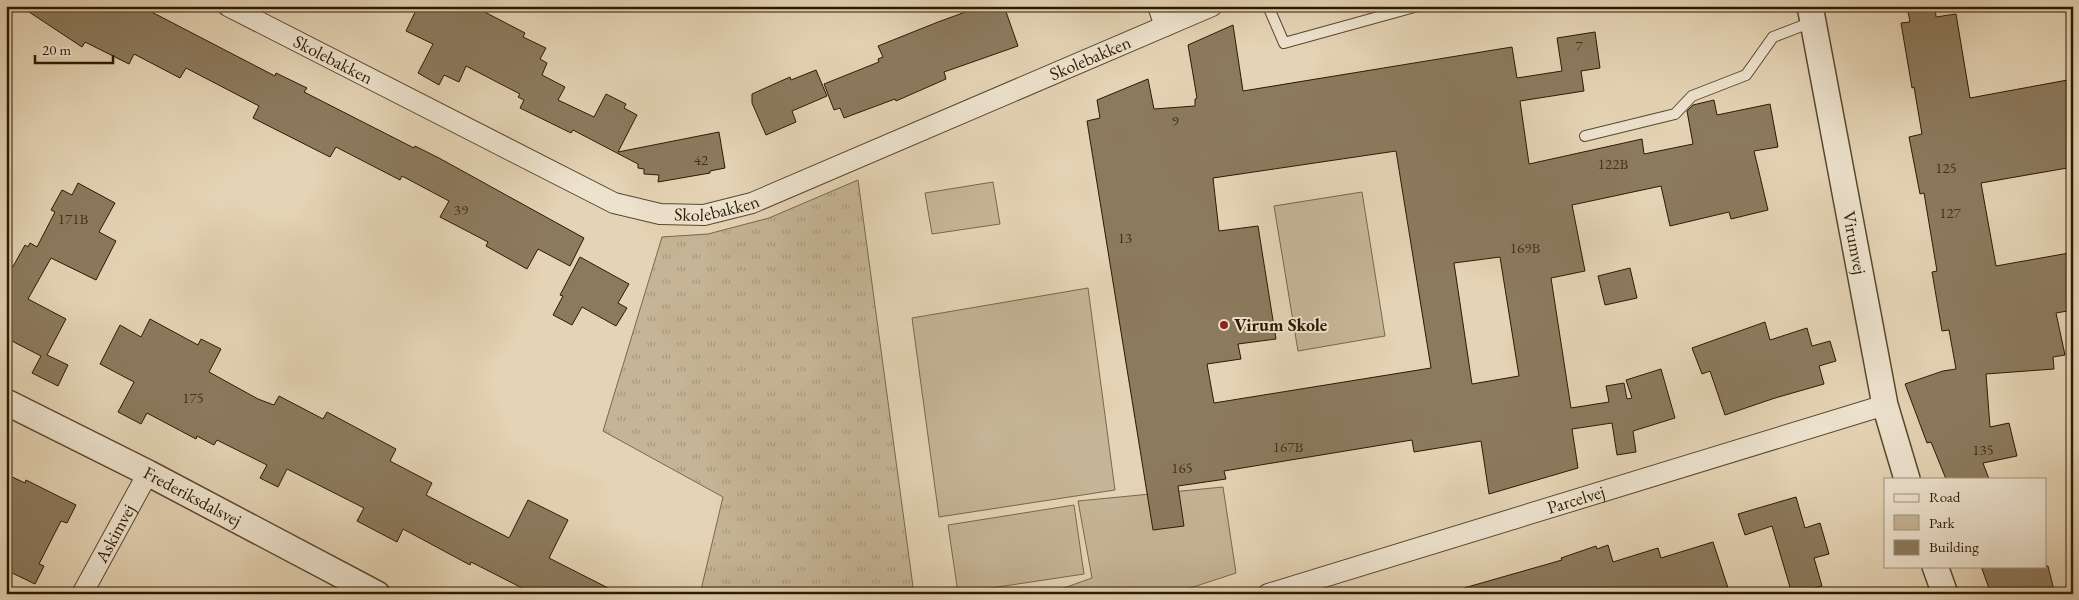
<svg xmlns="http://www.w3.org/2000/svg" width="2079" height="600" font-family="'EB Garamond',serif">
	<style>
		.grass { fill: url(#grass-tufts); stroke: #78674a }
		.park { fill: #c5b495; stroke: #78674a }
		.building { fill: #8c7a5e; stroke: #2c1a00; fill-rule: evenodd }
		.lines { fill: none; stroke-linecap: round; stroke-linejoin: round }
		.service-casing { stroke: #5a482d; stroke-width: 12 }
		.minor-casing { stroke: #5a482d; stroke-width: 22 }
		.tertiary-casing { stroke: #5a482d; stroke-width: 28 }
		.service { stroke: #ede2ce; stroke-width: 10 }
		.minor { stroke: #ede2ce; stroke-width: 20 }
		.tertiary { stroke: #ede2ce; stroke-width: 25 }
		.poi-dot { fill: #8f2418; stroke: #ede2ce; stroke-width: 2 }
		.labels { text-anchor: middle; stroke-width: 4; stroke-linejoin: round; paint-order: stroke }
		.number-label { font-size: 15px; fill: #443218 }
		.street-label { font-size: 18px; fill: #2c1a00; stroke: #ede2ce }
		.poi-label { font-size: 18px; font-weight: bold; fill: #2c1a00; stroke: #ede2ce; text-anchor: start }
	</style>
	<defs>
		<pattern id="grass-tufts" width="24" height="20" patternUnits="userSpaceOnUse" patternTransform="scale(1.25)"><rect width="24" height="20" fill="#c5b495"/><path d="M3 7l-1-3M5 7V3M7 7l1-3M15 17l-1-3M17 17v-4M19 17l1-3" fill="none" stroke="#a99a7f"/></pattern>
	</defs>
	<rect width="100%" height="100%" fill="#e4d3b4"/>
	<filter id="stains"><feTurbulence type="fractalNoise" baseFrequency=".004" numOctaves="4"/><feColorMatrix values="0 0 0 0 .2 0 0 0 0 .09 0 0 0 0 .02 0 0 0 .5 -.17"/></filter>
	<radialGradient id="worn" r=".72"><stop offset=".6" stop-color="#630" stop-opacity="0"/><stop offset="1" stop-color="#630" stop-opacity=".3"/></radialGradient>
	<!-- grass -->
	<path class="grass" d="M 858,180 L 914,594 L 700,594 L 723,497 L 603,431 L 662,237 L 708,234 L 769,218 Z"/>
	<!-- park -->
	<path class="park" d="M 993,182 L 1000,224 L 932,234 L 925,193 Z
		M 1362,192 L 1385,336 L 1298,351 L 1274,206 Z
		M 1088,288 L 1115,490 L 939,517 L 912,318 Z
		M 1223,487 L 1236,573 L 1172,594 L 1047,594 L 1092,578 L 1078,501 Z
		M 1074,505 L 1084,574 L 958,593 L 948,525 Z"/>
	<!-- building -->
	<path class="building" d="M 20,6 L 140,6 L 275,76 L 276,73 L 307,88 L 304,92 L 414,148 L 415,146 L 439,158 L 584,238 L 570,266 L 538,249 L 527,269 L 486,246 L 488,242 L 440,217 L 449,201 L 402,176 L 400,180 L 336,147 L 330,157 L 253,118 L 259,106 L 186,68 L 180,78 L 134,54 L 129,64 L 85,42 L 82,47 Z
		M 418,6 L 473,6 L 525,33 L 523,37 L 546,48 L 540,59 L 547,63 L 542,75 L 565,87 L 558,100 L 594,117 L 606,94 L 626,104 L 624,108 L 637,115 L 618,152 L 719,132 L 725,168 L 710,171 L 710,173 L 658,182 L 659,175 L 644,174 L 644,169 L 638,168 L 638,164 L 573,130 L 571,133 L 520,108 L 524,100 L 518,97 L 520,94 L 466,66 L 459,82 L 444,75 L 439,85 L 418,73 L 433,44 L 406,31 Z
		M 982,6 L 1004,6 L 1018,46 L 944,72 L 946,79 L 896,101 L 895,99 L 844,118 L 840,108 L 834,110 L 824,84 L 879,62 L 878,59 L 883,57 L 878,46 L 938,22 Z
		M 1907,6 L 1935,6 L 1936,17 L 1956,14 L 1970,98 L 2073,79 L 2073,167 L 1981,183 L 1996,266 L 2069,253 L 2073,274 L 2073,310 L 2056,313 L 2065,355 L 2053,357 L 2054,369 L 1986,374 L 1990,427 L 2009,423 L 2017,456 L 1983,463 L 1989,479 L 1946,479 L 1931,442 L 1927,443 L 1905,384 L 1943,371 L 1956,369 L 1949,330 L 1942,331 L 1932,272 L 1937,271 L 1924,193 L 1920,194 L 1909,137 L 1922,134 L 1914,87 L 1912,88 L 1901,23 L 1910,22 Z
		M 1233,25 L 1243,91 L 1512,47 L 1517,78 L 1562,71 L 1557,38 L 1595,32 L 1600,68 L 1581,71 L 1584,91 L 1520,101 L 1529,164 L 1642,139 L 1644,154 L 1693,144 L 1687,111 L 1693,105 L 1714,100 L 1717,115 L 1770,104 L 1778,147 L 1754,151 L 1768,210 L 1731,219 L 1729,212 L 1670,226 L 1661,186 L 1572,205 L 1585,271 L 1551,278 L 1571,408 L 1609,402 L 1606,386 L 1624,383 L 1627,399 L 1632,398 L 1626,380 L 1661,369 L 1675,418 L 1633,431 L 1636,452 L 1617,455 L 1612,423 L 1572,429 L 1578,468 L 1489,494 L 1481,441 L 1414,452 L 1412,440 L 1224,471 L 1226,479 L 1178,486 L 1184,526 L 1153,530 L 1087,121 L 1100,118 L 1097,100 L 1148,79 L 1154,109 L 1195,106 L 1195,99 L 1197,98 L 1188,45 ZM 1396,151 L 1431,368 L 1214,403 L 1207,364 L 1241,359 L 1238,344 L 1276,339 L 1258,226 L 1219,231 L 1213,178 ZM 1500,257 L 1519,376 L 1472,384 L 1454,263 Z
		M 816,70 L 827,96 L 792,111 L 796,122 L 766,135 L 752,103 L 752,94 L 790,77 L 791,80 Z
		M 78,183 L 115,203 L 99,232 L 116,241 L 96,280 L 51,258 L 28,299 L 66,319 L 47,355 L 68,365 L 58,386 L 32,373 L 41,356 L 6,338 L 6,279 L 25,245 L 28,247 L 30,243 L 37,247 L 55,212 L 51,210 L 62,190 L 72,195 Z
		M 580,257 L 629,284 L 618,303 L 627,308 L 616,326 L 582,307 L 572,325 L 553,315 L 563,296 L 560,295 Z
		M 1630,268 L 1637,298 L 1605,305 L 1598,276 Z
		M 150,319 L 198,345 L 201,339 L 221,349 L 209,372 L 258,399 L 274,405 L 279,396 L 323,419 L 327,412 L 396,449 L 390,461 L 432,483 L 426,495 L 509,538 L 528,500 L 568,520 L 549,558 L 620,594 L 534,594 L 471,562 L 470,565 L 403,529 L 397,542 L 357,521 L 364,508 L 287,469 L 278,487 L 260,478 L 267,465 L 217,440 L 214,445 L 197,436 L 196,439 L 147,413 L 141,424 L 118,412 L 134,382 L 100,364 L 120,325 L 141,337 Z
		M 1765,322 L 1770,340 L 1807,328 L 1812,346 L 1830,341 L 1836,361 L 1819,366 L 1824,384 L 1775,398 L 1725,415 L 1710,371 L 1702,374 L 1692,348 Z
		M 6,474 L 25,483 L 26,480 L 76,505 L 67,523 L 61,521 L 39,564 L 44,566 L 35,584 L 6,570 Z
		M 1796,497 L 1805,528 L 1820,523 L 1829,554 L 1814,558 L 1822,586 L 1792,594 L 1772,526 L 1745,535 L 1738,514 Z
		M 1713,542 L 1730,594 L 1465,594 L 1464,588 L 1562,560 L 1561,558 L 1596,546 L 1597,549 L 1608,545 L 1613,562 L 1658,548 L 1661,558 Z
		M 1981,566 L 2048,566 L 2055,594 L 1991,594 Z"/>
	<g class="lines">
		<defs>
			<path id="service" d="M 1268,6 L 1284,43 L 1418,6
				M 1585,136 L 1675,114 L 1692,96 L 1746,75 L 1773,37 L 1812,22"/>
			<g id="minor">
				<path id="s1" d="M 228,6 L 614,203 L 660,214 L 704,215 L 752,203 L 1212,6"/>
				<path d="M 1158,6 L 1165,26"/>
				<path id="s2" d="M 82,594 L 148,473"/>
				<path id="s3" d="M 1268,594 L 1885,405"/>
			</g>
			<g id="tertiary">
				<path id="s4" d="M 1810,6 L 1885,405 L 1907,479"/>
				<path id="s5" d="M 6,402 L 148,473 L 377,594"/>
				<path d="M 1935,566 L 1945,594"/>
			</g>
		</defs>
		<!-- service casing -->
		<use href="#service" class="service-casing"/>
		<!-- minor casing -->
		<use href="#minor" class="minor-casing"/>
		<!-- tertiary casing -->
		<use href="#tertiary" class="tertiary-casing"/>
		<!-- service -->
		<use href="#service" class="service"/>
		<!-- minor -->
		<use href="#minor" class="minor"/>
		<!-- tertiary -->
		<use href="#tertiary" class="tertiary"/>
	</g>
	<!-- markers -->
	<circle class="poi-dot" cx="1224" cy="325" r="5"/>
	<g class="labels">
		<!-- number labels -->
		<g class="number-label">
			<text x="1579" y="51">7</text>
			<text x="1175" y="126">9</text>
			<text x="701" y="165">42</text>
			<text x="1613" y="169">122B</text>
			<text x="1946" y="173">125</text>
			<text x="461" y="215">39</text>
			<text x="1950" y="218">127</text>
			<text x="73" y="224">171B</text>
			<text x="1125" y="243">13</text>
			<text x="1525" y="253">169B</text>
			<text x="193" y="403">175</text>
			<text x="1288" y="452">167B</text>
			<text x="1983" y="455">135</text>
			<text x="1182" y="473">165</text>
		</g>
		<!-- street labels -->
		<g class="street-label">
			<text dy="6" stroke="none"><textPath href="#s1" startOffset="942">Skolebakken</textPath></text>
			<text dy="6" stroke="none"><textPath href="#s1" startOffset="118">Skolebakken</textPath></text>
			<text dy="6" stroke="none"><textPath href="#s1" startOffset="538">Skolebakken</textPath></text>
			<text dy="6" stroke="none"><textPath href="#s4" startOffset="241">Virumvej</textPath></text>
			<text dy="6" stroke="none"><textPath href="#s5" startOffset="209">Frederiksdalsvej</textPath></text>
			<text dy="6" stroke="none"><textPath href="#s3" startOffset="322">Parcelvej</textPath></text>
			<text dy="6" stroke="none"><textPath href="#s2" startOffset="69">Askimvej</textPath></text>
		</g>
		<!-- poi labels -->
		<g class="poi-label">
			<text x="1234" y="331">Virum Skole</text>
		</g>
	</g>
	<!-- margin -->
	<rect width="2079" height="600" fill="none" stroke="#e4d3b4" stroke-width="25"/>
	<rect x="8" y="8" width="2064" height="585" fill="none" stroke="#2c1a00" stroke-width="2.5"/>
	<rect x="12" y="12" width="2054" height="575" fill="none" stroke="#2c1a00"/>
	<!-- legend -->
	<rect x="1884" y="478" width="162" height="90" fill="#ede2ce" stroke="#a0927c"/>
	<rect x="1894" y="494" width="25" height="8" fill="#ede2ce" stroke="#a0927c"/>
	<text x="1929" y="502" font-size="15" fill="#2c1a00">Road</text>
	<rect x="1894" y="515" width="25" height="15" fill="#c5b495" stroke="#a0927c"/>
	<text x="1929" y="528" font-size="15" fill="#2c1a00">Park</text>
	<rect x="1894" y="540" width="25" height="15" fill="#8c7a5e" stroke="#a0927c"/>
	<text x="1929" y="552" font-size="15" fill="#2c1a00">Building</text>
	<!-- scale -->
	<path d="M35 55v8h78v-8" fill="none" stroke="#2c1a00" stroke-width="2.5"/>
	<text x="42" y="55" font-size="15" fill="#2c1a00" stroke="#ede2ce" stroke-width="4" paint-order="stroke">20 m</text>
	<rect width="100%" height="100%" filter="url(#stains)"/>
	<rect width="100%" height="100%" fill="url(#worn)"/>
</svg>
